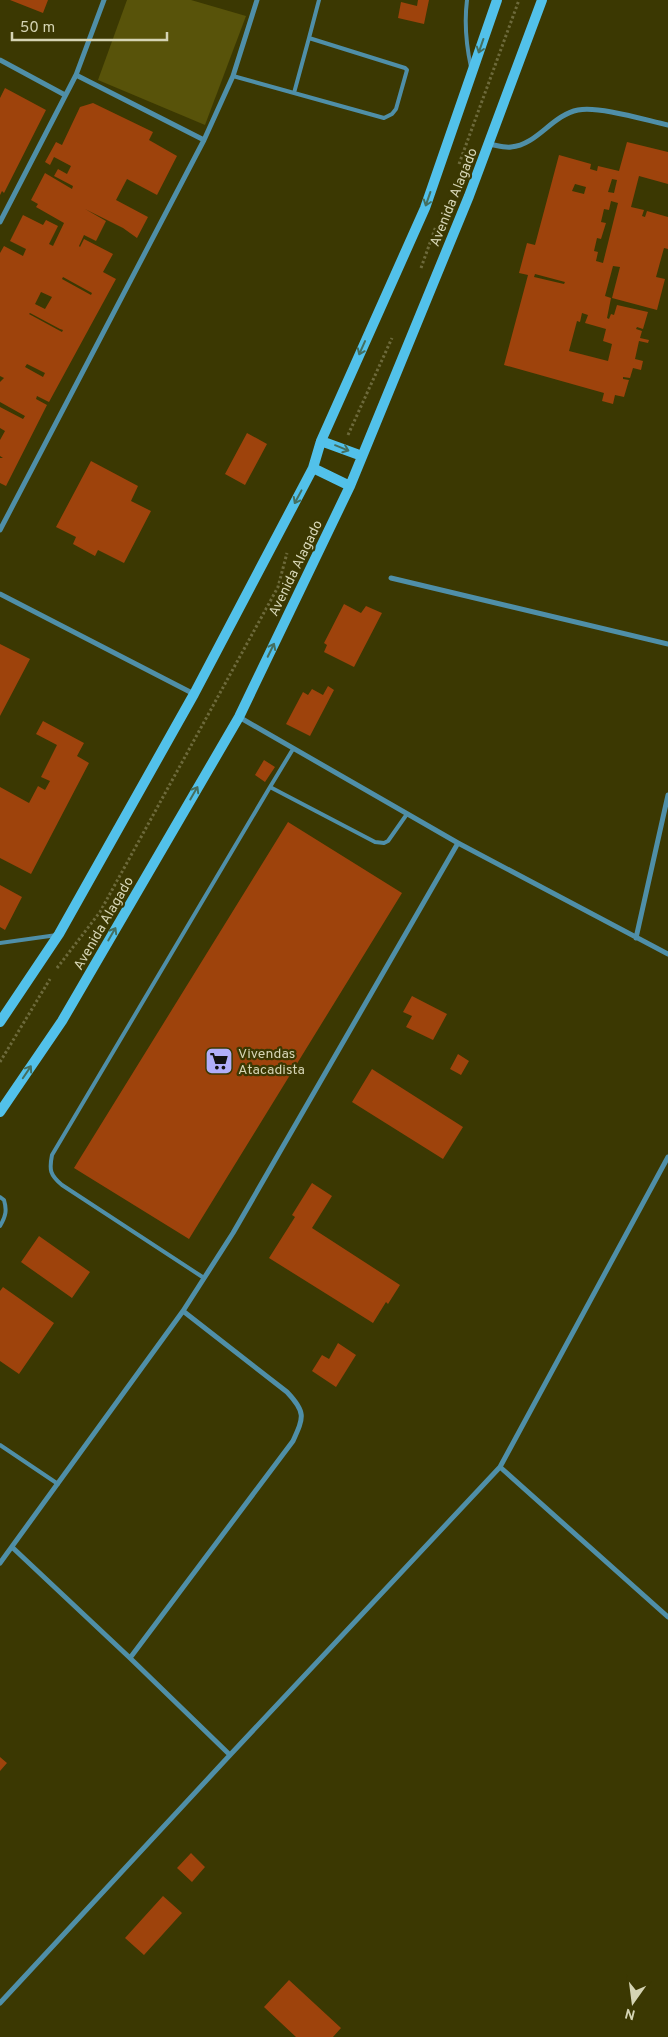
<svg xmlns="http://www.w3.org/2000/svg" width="668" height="2037" font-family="Overpass,sans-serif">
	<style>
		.green { fill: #58530a }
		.building { fill: #9e430c; fill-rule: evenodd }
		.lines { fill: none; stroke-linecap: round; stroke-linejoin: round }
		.path { stroke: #6d6a3b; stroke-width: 3; stroke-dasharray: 2.5 2.5; stroke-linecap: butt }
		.lane { stroke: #4f8fa8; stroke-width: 4 }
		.street { stroke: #4f8fa8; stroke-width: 5 }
		.secondary { stroke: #52c1ea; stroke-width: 10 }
		.oneway { stroke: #446f5f }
		.labels { text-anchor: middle; stroke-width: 4.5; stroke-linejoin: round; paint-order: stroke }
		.street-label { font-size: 14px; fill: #d5d4b4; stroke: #3b3802 }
		.poi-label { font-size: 14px; fill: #d5d4b4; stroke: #3b3802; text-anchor: start }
	</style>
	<rect width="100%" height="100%" fill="#3b3802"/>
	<!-- green -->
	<path class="green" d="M 127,0 L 191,0 L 246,16 L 205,125 L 98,80 Z"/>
	<!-- building -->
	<path class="building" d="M 10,0 L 48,0 L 43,13 Z
		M 418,0 L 429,0 L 424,24 L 398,18 L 401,2 L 417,6 Z
		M 5,88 L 46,110 L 4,193 L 2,191 L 0,195 L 0,98 Z
		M 93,103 L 153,132 L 149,140 L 177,156 L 157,195 L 127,179 L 116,200 L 148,217 L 137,238 L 123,228 L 85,209 L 106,221 L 96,241 L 84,235 L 79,246 L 80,247 L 84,239 L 113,254 L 103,272 L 116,279 L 49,402 L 37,396 L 36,399 L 47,405 L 6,486 L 0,483 L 0,458 L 3,458 L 0,456 L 0,440 L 5,431 L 0,428 L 0,407 L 23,419 L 25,416 L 0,402 L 0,382 L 4,378 L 0,376 L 0,253 L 4,246 L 23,256 L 26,249 L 10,241 L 23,215 L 43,225 L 46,220 L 58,226 L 49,244 L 53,246 L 64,223 L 36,207 L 38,204 L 31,200 L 45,173 L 72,189 L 73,186 L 54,176 L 58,169 L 67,174 L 71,166 L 54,157 L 50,165 L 45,162 L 56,142 L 62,145 L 80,107 ZM 63,277 L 92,293 L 91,295 L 62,279 ZM 41,292 L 52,297 L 45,309 L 35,304 ZM 30,313 L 60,329 L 63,330 L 62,332 L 29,314 ZM 27,364 L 45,373 L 43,377 L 25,367 Z
		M 627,142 L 668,152 L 668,184 L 639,176 L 631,207 L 644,210 L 642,216 L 645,217 L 647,211 L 668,217 L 668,249 L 664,248 L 656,277 L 665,279 L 657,310 L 612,298 L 620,267 L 613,266 L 605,296 L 611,298 L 607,318 L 609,319 L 611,314 L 614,315 L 617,305 L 648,312 L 643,329 L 637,327 L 636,329 L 642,331 L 640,338 L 649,340 L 648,343 L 639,341 L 635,359 L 643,361 L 641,370 L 633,368 L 630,378 L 623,377 L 623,379 L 629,380 L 624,397 L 615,395 L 613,404 L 602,401 L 604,393 L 504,365 L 528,275 L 519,273 L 527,243 L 535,245 L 559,155 L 591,164 L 590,169 L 597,171 L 598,166 L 619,171 ZM 612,179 L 617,180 L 614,193 L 608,192 ZM 575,184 L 586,187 L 584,194 L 572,191 ZM 611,201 L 618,203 L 603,263 L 596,261 L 598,252 L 594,251 L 597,238 L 601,239 L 606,223 L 601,222 L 604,209 L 609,210 ZM 535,274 L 565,282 L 564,284 L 534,277 ZM 582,313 L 588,315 L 585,323 L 606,329 L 603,341 L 612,344 L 608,361 L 569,351 L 577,321 L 580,322 Z
		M 247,433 L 267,444 L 245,485 L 225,474 Z
		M 91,461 L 138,486 L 131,501 L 151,511 L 124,563 L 98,550 L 95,556 L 73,544 L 76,537 L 56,527 Z
		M 344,604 L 361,613 L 366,606 L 382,613 L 354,667 L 324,652 L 327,645 L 324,643 Z
		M 0,644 L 30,659 L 0,716 Z
		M 328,686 L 334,690 L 310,736 L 286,724 L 303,692 L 308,695 L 312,689 L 323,695 Z
		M 43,721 L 84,743 L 77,756 L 89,763 L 31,874 L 0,858 L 0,787 L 29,803 L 38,786 L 45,790 L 50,781 L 41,777 L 57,745 L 36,734 Z
		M 264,760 L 275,767 L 265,782 L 255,775 Z
		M 288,822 L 402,893 L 189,1239 L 74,1168 Z
		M 0,885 L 22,897 L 5,930 L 0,927 Z
		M 412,996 L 447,1014 L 433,1040 L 406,1027 L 412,1016 L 403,1012 Z
		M 458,1054 L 469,1061 L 461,1075 L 450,1069 Z
		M 372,1069 L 463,1127 L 443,1159 L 352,1102 Z
		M 312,1183 L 332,1196 L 312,1228 L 400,1285 L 388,1304 L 386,1302 L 373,1323 L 269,1258 L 295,1217 L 292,1215 Z
		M 39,1236 L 90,1272 L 72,1298 L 21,1262 Z
		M 3,1287 L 54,1323 L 19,1374 L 0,1361 L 0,1291 Z
		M 338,1343 L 356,1355 L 336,1387 L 312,1371 L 322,1355 L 329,1359 Z
		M 0,1757 L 7,1763 L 0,1771 Z
		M 191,1853 L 205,1867 L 192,1882 L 177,1868 Z
		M 163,1896 L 182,1913 L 144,1955 L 125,1938 Z
		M 289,1980 L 341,2028 L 333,2037 L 296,2037 L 264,2007 Z"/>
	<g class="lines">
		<!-- path -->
		<path class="path" d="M 459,164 L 519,0
			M 421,268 L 436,226
			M 348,435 L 392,338
			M 57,968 L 100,912 L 278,587 L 287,553
			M 0,1062 L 50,979"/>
		<!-- lane -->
		<path class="lane" d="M 467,0 C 464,24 466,44 471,67
			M 309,38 L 319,0
			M 233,76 L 384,118 L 392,114 L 396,109 L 407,70 L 405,68 L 309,38 L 294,93
			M 270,787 L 293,749
			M 0,943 L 57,935
			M 0,1197 L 4,1200 C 7,1210 6,1216 0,1226
			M 204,1278 L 62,1185 C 50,1175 49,1170 52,1155 L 270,787 L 375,842 L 384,843 L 388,841 L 407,814
			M 0,1445 L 58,1484"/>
		<!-- street -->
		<path class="street" d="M 0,60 L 65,95
			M 76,75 L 104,0
			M 488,144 C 496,145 504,148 511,147 C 537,145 552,115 578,110 C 600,106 645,120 668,125
			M 0,222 L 76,75 L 204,140
			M 0,530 L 204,140 L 233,76 L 257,0
			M 391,578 L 668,644
			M 0,594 L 194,694
			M 239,717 L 458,843 L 668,954
			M 636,938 L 668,795
			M 500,1467 L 668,1617
			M 13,1548 L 130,1658 L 230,1755
			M 0,1563 L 183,1311 L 233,1233 L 458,843
			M 130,1658 L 293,1441 C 304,1417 306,1412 287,1392 L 183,1311
			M 0,2003 L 230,1755 L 500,1467 L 668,1157"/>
		<!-- secondary -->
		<path class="secondary" d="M 321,441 L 362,456
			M 313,468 L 350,486
			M 0,1022 L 59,934 L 194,694 L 313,468 L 321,441 L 425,208 L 497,0
			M 0,1112 L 62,1021 L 239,717 L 350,486 L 469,196 L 542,0"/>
	</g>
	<!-- one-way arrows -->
	<defs><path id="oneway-shaft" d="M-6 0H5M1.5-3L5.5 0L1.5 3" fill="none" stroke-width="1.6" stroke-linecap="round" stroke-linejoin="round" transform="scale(1.25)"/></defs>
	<g class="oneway">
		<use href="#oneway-shaft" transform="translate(481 46) rotate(109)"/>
		<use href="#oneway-shaft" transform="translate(428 199) rotate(109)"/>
		<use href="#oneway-shaft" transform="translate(362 348) rotate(114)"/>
		<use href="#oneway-shaft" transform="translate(342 448) rotate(22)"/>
		<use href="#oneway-shaft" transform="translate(298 497) rotate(118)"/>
		<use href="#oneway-shaft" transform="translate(271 650) rotate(-64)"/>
		<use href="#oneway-shaft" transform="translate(194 793) rotate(-60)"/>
		<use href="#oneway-shaft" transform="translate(112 934) rotate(-60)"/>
		<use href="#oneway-shaft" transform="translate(27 1072) rotate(-56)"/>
	</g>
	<!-- icons -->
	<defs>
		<symbol id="supermarket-square" viewBox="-11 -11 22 22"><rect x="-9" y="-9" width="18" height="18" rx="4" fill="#b0aefa" stroke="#3b3802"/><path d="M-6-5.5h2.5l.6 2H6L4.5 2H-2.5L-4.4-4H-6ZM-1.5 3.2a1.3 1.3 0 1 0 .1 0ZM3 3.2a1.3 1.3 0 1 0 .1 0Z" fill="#111"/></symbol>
	</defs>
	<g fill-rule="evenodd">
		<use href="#supermarket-square" x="203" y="1045" width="32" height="32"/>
	</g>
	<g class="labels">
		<!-- street labels -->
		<g class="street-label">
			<text transform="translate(453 197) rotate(-68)" y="5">Avenida Alagado</text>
			<text transform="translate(295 568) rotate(-64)" y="5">Avenida Alagado</text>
			<text transform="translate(103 923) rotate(-60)" y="5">Avenida Alagado</text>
		</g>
		<!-- poi labels -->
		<g class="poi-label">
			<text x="238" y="1058">Vivendas<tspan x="238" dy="16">Atacadista</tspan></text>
		</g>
	</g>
	<!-- north arrow -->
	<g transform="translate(633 2002) rotate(194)" stroke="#3b3802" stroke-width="4" paint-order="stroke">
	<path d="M0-4L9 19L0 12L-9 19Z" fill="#d5d4b4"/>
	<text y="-8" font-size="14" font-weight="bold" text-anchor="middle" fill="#d5d4b4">N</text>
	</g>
	<!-- scale -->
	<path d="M12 32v8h155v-8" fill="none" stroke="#d5d4b4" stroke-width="2.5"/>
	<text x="20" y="32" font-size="15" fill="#d5d4b4" stroke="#3b3802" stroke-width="4" paint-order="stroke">50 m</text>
</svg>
